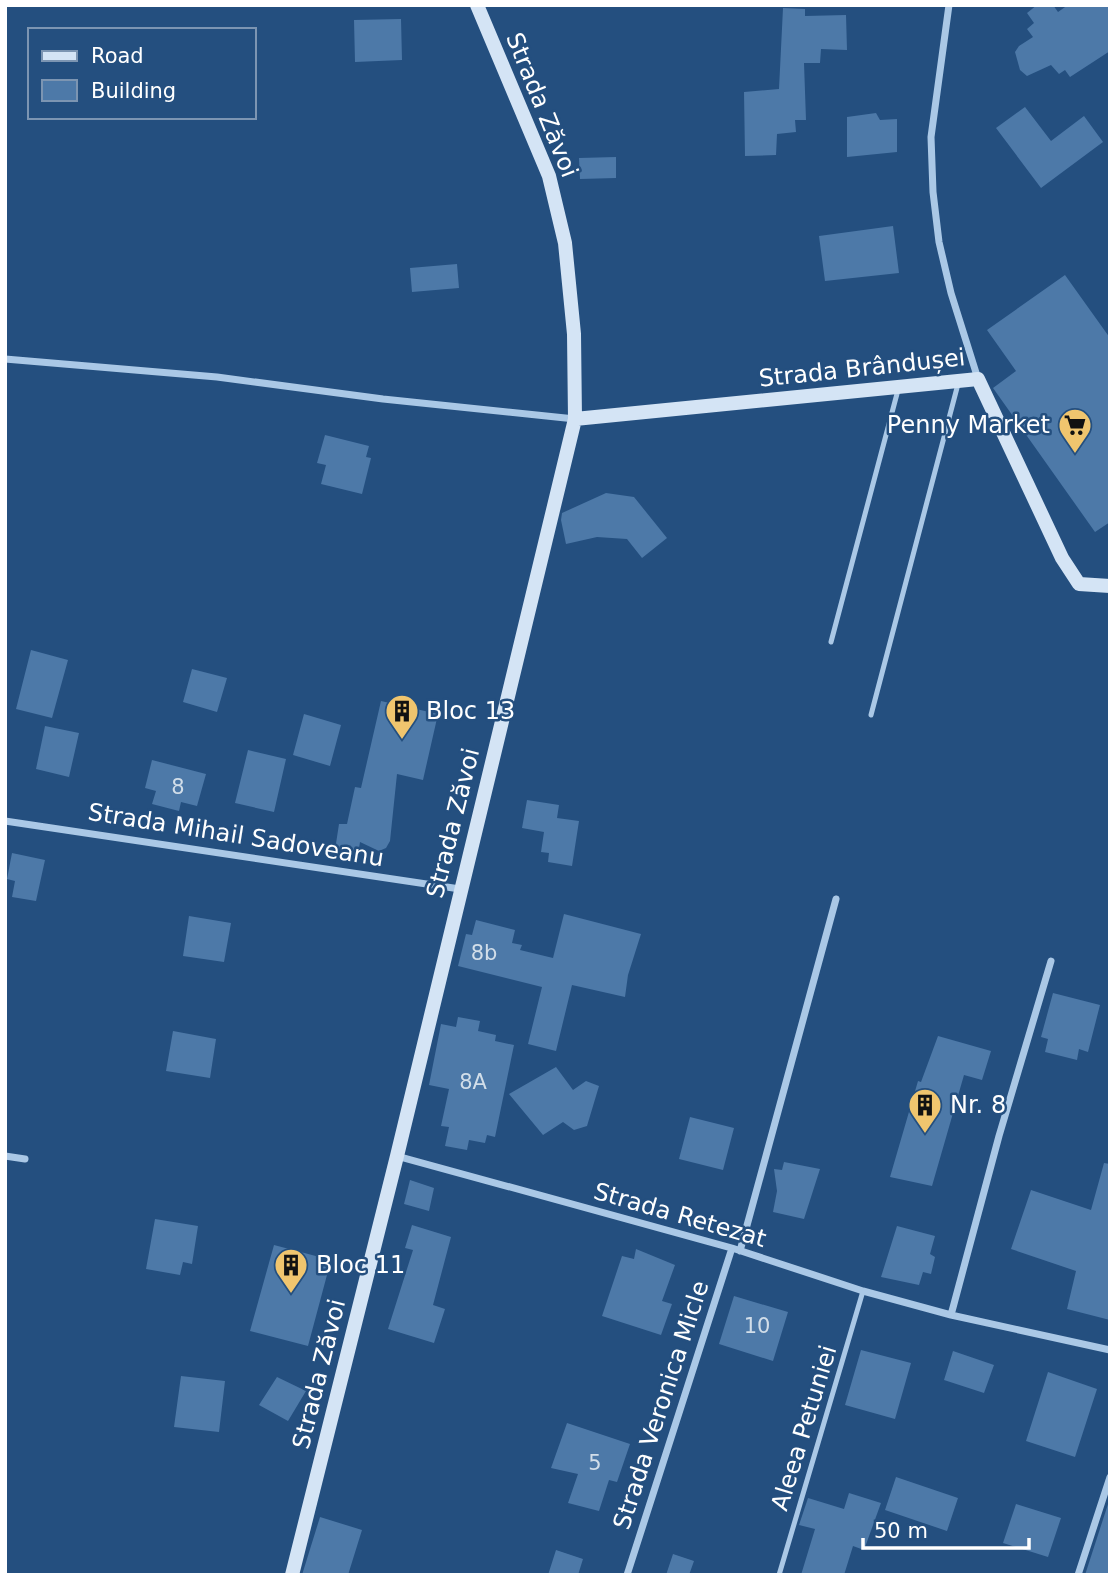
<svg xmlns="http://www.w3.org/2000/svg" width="1115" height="1580" font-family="'DejaVu Sans',sans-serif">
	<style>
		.building { fill: #4d79a8 }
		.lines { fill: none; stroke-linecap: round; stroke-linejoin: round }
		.lane { stroke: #aac8e6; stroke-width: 5 }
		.street { stroke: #aac8e6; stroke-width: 7 }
		.secondary { stroke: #d4e4f5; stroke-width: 14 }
		.labels { text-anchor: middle; stroke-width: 5; stroke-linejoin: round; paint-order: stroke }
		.number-label { font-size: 21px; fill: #d2dee9 }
		.street-label { font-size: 24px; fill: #fff; stroke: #244f7f }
		.poi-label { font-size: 24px; fill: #fff; stroke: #244f7f; text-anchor: start }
	</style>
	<rect width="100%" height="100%" fill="#244f7f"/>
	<!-- building -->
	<path class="building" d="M 1037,5 L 1053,5 L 1058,12 L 1068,5 L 1110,5 L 1110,51 L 1070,77 L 1065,70 L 1059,74 L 1051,65 L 1027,76 L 1020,70 L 1015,52 L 1019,46 L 1033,37 L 1027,29 L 1034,23 L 1027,13 Z
		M 783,8 L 805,9 L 805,16 L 846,15 L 847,50 L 821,49 L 820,63 L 804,63 L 806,120 L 795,120 L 796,132 L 777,134 L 776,155 L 745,156 L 744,92 L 779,89 Z
		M 401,19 L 402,60 L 355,62 L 354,20 Z
		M 1025,107 L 1051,141 L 1084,116 L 1103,142 L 1041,188 L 996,128 Z
		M 876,113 L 880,120 L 897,119 L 897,152 L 847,157 L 847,117 Z
		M 616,157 L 616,178 L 580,179 L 579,158 Z
		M 893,226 L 899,273 L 825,281 L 819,236 Z
		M 457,264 L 459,288 L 412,292 L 410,268 Z
		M 1065,275 L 1110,338 L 1110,522 L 1095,532 L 993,388 L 1016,371 L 987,330 Z
		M 325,435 L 369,446 L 366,457 L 371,458 L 362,494 L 321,484 L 326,465 L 317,463 Z
		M 606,493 L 634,497 L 667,538 L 642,558 L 627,539 L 597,537 L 566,544 L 561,520 L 562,513 Z
		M 31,650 L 68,660 L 52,718 L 16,709 Z
		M 192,669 L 227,678 L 217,712 L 183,702 Z
		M 381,701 L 438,714 L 423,780 L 397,774 L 390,841 L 386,848 L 379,851 L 360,842 L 358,854 L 335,850 L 339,824 L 347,824 L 355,787 L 361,788 Z
		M 304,714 L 341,725 L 330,766 L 293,755 Z
		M 45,726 L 79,733 L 69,777 L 36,769 Z
		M 248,750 L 286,759 L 274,812 L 235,803 Z
		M 152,760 L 206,774 L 197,806 L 181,802 L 179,811 L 152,804 L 156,791 L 145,788 Z
		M 527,800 L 559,805 L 557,818 L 579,821 L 572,866 L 548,862 L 549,853 L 541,852 L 544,832 L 522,828 Z
		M 12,853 L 45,860 L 36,901 L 12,897 L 15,881 L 7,879 Z
		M 564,914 L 641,934 L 628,975 L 625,997 L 572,985 L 556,1051 L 528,1044 L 542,987 L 458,966 L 466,934 L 472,935 L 476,920 L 515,930 L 512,943 L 522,945 L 520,950 L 553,958 Z
		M 189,916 L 231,923 L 224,962 L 183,956 Z
		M 1053,993 L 1100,1005 L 1088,1052 L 1079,1049 L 1077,1060 L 1045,1052 L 1048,1039 L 1041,1037 Z
		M 458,1017 L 480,1021 L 478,1031 L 496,1035 L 495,1041 L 514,1045 L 495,1137 L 487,1135 L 485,1143 L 469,1140 L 467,1150 L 445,1146 L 449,1127 L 441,1126 L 449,1089 L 429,1085 L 441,1024 L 456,1027 Z
		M 173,1031 L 216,1039 L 210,1078 L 166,1071 Z
		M 938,1036 L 991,1051 L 982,1080 L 964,1075 L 932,1186 L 890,1177 L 918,1081 L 921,1082 Z
		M 556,1067 L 573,1090 L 586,1081 L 599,1086 L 587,1126 L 574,1130 L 563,1122 L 543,1135 L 509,1094 Z
		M 690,1117 L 734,1128 L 723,1170 L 679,1159 Z
		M 784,1162 L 820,1169 L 804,1219 L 773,1212 L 777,1191 L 774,1169 L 782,1170 Z
		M 1104,1163 L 1110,1164 L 1110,1320 L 1067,1309 L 1076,1271 L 1011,1249 L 1031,1190 L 1091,1210 Z
		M 410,1180 L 434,1188 L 429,1211 L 404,1204 Z
		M 155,1219 L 198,1226 L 192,1264 L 183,1262 L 180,1275 L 146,1269 Z
		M 412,1225 L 451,1237 L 433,1305 L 445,1309 L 434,1343 L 388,1329 L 413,1250 L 405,1248 Z
		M 897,1226 L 935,1236 L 930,1254 L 935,1257 L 931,1274 L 923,1272 L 919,1285 L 881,1277 Z
		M 274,1245 L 331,1260 L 308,1346 L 250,1331 Z
		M 636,1249 L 675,1265 L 662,1301 L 672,1304 L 661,1335 L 602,1316 L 622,1256 L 634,1259 Z
		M 734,1296 L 788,1312 L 773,1361 L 719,1344 Z
		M 861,1350 L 911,1363 L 895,1419 L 845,1405 Z
		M 953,1351 L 994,1365 L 984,1393 L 944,1380 Z
		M 1048,1372 L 1097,1389 L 1075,1457 L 1026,1441 Z
		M 181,1376 L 225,1381 L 219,1432 L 174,1427 Z
		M 277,1377 L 306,1391 L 288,1421 L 259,1405 Z
		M 567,1423 L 630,1444 L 617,1482 L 609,1480 L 599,1511 L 568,1503 L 578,1474 L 551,1468 Z
		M 896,1477 L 958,1498 L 947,1531 L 885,1510 Z
		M 849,1493 L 881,1503 L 864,1550 L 853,1546 L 844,1575 L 801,1575 L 815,1529 L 799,1525 L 808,1498 L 844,1509 Z
		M 1109,1501 L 1110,1575 L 1085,1575 Z
		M 1016,1504 L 1061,1518 L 1048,1557 L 1003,1543 Z
		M 320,1517 L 362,1530 L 348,1575 L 302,1575 Z
		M 556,1550 L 583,1559 L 578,1575 L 548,1575 Z
		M 673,1554 L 694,1561 L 689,1575 L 666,1575 Z"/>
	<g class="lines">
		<!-- lane -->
		<path class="lane" d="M 831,642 L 898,390
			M 871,715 L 958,384
			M 779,1575 L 863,1291"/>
		<!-- street -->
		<path class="street" d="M 949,5 L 931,137 L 933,192 L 939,242 L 951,293 L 978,379
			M 5,359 L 217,377 L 383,399 L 575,419
			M 5,821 L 460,889
			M 5,1156 L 25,1159
			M 397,1156 L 732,1248 L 863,1291 L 951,1315 L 1110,1350
			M 740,1251 L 836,899
			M 951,1315 L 999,1136 L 1051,961
			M 627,1575 L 732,1248
			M 1078,1575 L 1110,1477"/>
		<!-- secondary -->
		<path class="secondary" d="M 575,419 L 978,379 L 1062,558 L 1079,584 L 1110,586
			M 292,1575 L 397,1156 L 575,419 L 574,334 L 565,243 L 549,176 L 477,5"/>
	</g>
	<!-- icons -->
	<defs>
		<symbol id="supermarket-pin" viewBox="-11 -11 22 30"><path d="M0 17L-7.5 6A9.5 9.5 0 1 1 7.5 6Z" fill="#f0c56e" stroke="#244f7f"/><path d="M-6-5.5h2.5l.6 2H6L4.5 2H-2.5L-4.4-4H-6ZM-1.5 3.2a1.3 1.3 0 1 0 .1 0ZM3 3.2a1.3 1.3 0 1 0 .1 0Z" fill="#111"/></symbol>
		<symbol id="building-pin" viewBox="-11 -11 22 30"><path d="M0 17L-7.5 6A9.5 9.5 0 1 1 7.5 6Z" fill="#f0c56e" stroke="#244f7f"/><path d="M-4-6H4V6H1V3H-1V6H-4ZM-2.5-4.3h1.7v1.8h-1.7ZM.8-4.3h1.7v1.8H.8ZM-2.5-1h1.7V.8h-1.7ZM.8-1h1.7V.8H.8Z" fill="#111"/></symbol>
	</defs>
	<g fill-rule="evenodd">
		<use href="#supermarket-pin" x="1056" y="406" width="38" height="52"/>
		<use href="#building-pin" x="383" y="692" width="38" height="52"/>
		<use href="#building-pin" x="906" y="1086" width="38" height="52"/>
		<use href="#building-pin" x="272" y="1246" width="38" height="52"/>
	</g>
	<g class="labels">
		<!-- number labels -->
		<g class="number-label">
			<text x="178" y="794">8</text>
			<text x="484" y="960">8b</text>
			<text x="473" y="1089">8A</text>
			<text x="757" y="1333">10</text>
			<text x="595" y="1470">5</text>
		</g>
		<!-- street labels -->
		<g class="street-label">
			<text transform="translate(542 105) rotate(68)" y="8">Strada Zăvoi</text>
			<text transform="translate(862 368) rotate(-6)" y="8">Strada Brândușei</text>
			<text transform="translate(453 823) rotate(-76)" y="8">Strada Zăvoi</text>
			<text transform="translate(236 835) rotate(9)" y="8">Strada Mihail Sadoveanu</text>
			<text transform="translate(680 1215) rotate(16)" y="8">Strada Retezat</text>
			<text transform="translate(319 1374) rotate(-76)" y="8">Strada Zăvoi</text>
			<text transform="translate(661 1405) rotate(-72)" y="8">Strada Veronica Micle</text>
			<text transform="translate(804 1428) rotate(-73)" y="8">Aleea Petuniei</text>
		</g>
		<!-- poi labels -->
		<g class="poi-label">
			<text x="1050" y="433" text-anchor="end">Penny Market</text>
			<text x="426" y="719">Bloc 13</text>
			<text x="950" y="1113">Nr. 8</text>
			<text x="316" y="1273">Bloc 11</text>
		</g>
	</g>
	<!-- border -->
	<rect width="1115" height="1580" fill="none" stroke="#ffffff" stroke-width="14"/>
	<!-- legend -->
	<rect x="28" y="28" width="228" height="91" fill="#244f7f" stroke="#7c95b2" stroke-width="2"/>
	<rect x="42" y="51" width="35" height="10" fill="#d4e4f5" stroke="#7c95b2" stroke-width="2"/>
	<text x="91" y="63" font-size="21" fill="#ffffff">Road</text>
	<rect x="42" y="80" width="35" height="21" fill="#4d79a8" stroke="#7c95b2" stroke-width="2"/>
	<text x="91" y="98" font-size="21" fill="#ffffff">Building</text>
	<!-- scale -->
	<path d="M863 1538v10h166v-10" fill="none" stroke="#ffffff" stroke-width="3.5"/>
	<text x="874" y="1538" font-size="21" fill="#ffffff" stroke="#244f7f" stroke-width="5" paint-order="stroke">50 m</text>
</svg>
